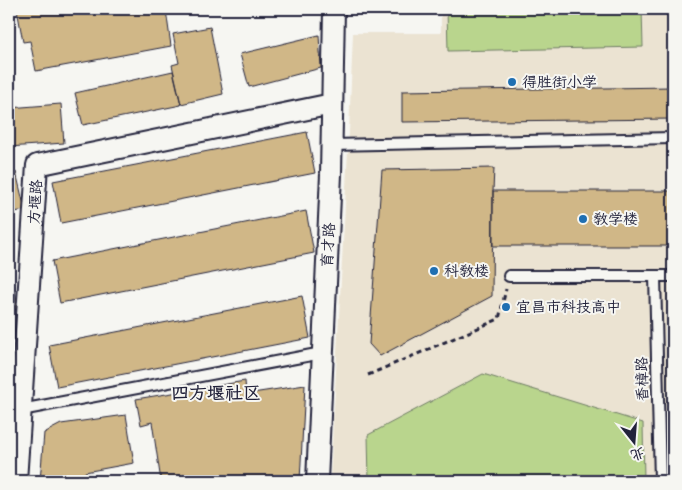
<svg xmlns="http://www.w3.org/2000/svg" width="682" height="490" font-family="Itim,'LXGW WenKai TC',sans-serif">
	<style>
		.built { fill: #ebe3d2 }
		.green { fill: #b9d58d; stroke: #6e7c64 }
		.building { fill: #d0b787; stroke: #22223b }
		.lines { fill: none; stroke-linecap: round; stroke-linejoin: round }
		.service-casing { stroke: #22223b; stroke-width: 14 }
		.minor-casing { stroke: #22223b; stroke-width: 24 }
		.path { stroke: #22223b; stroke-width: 3; stroke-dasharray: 5 4; stroke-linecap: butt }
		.service { stroke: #f6f6f2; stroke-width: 10 }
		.minor { stroke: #f6f6f2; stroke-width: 20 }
		.poi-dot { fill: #1f6fb2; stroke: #f6f6f2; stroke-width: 2 }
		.labels { text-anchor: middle; stroke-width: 4; stroke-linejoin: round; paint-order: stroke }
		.poi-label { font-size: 15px; fill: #22223b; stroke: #f6f6f2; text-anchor: start }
		.street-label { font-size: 15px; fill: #22223b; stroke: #f6f6f2 }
		.quarter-label { font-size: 18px; font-weight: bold; fill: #22223b; stroke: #f6f6f2 }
	</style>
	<rect width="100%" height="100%" fill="#f6f6f2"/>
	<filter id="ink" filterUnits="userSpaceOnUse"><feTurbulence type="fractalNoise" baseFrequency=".02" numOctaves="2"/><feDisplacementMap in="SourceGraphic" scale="10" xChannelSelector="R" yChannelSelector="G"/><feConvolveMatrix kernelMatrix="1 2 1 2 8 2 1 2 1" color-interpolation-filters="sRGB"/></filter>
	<g filter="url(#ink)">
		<!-- built -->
		<path class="built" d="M 441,9 L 673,9 L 673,481 L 330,481 L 349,132 L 353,33 L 441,33 Z"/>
		<!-- green -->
		<path class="green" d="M 447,9 L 642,9 L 643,47 L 448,51 Z
			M 483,374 L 643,423 L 644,481 L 369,481 L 368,435 Z"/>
		<!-- building -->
		<path class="building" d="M 17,9 L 170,9 L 166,10 L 171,46 L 36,71 L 30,41 L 23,42 Z
			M 210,27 L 223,94 L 181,104 L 172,65 L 179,63 L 173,34 Z
			M 319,35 L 321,68 L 249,87 L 240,54 Z
			M 173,71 L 181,105 L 83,125 L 75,93 Z
			M 673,87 L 673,119 L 402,122 L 402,91 Z
			M 61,104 L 64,143 L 9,147 L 9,108 Z
			M 307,132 L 315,173 L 61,223 L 53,181 Z
			M 494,168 L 493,191 L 492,296 L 380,356 L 369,344 L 382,170 Z
			M 16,172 L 25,210 L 9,213 L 9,174 Z
			M 493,191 L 673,191 L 673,246 L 493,246 Z
			M 306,211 L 314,253 L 60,303 L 52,261 Z
			M 9,265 L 10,265 L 18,309 L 9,311 Z
			M 302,296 L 310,338 L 57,387 L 49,345 Z
			M 245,381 L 246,394 L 305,385 L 300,481 L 161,481 L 152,422 L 141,425 L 136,399 Z
			M 126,415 L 134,463 L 85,472 L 85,481 L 40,481 L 44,433 L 61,424 Z
			M 671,446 L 673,446 L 673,481 L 671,481 Z"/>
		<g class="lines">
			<defs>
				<path id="service" d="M 331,145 L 673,138
					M 509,276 L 673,276
					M 655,276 L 660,481
					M 21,410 L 322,353"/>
				<path id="minor" d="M 16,481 L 37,165 L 332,104
					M 317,481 L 331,174 L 334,9"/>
			</defs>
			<!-- service casing -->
			<use href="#service" class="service-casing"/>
			<!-- minor casing -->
			<use href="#minor" class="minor-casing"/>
			<!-- path -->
			<path class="path" d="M 368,375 L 499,319 L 506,289"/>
			<!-- service -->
			<use href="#service" class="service"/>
			<!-- minor -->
			<use href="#minor" class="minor"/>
		</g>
	</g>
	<!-- markers -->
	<g class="poi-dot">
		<circle cx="512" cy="82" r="5"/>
		<circle cx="583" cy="219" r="5"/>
		<circle cx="434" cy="271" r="5"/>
		<circle cx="506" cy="307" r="5"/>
	</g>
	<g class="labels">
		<!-- poi labels -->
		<g class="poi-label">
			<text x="522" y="87">得胜街小学</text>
			<text x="593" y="224">教学楼</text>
			<text x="444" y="276">科教楼</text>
			<text x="516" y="312">宜昌市科技高中</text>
		</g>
		<!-- street labels -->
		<g class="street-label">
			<text transform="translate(35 202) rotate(-86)" y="5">方堰路</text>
			<text transform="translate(328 245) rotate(-87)" y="5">育才路</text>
			<text transform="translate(642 379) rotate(-91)" y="5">香樟路</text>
		</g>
		<!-- quarter labels -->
		<g class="quarter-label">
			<text x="216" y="399">四方堰社区</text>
		</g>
	</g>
	<!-- margin -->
	<rect width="682" height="490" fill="none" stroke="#f6f6f2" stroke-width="30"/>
	<rect x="15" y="15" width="652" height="460" fill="none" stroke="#22223b" stroke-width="2" filter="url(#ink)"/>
	<!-- north arrow -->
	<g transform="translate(634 442) rotate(163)" stroke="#f6f6f2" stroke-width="4" paint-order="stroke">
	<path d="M0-4L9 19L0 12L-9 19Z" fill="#22223b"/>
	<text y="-8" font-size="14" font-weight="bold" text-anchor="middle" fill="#22223b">北</text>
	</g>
</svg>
